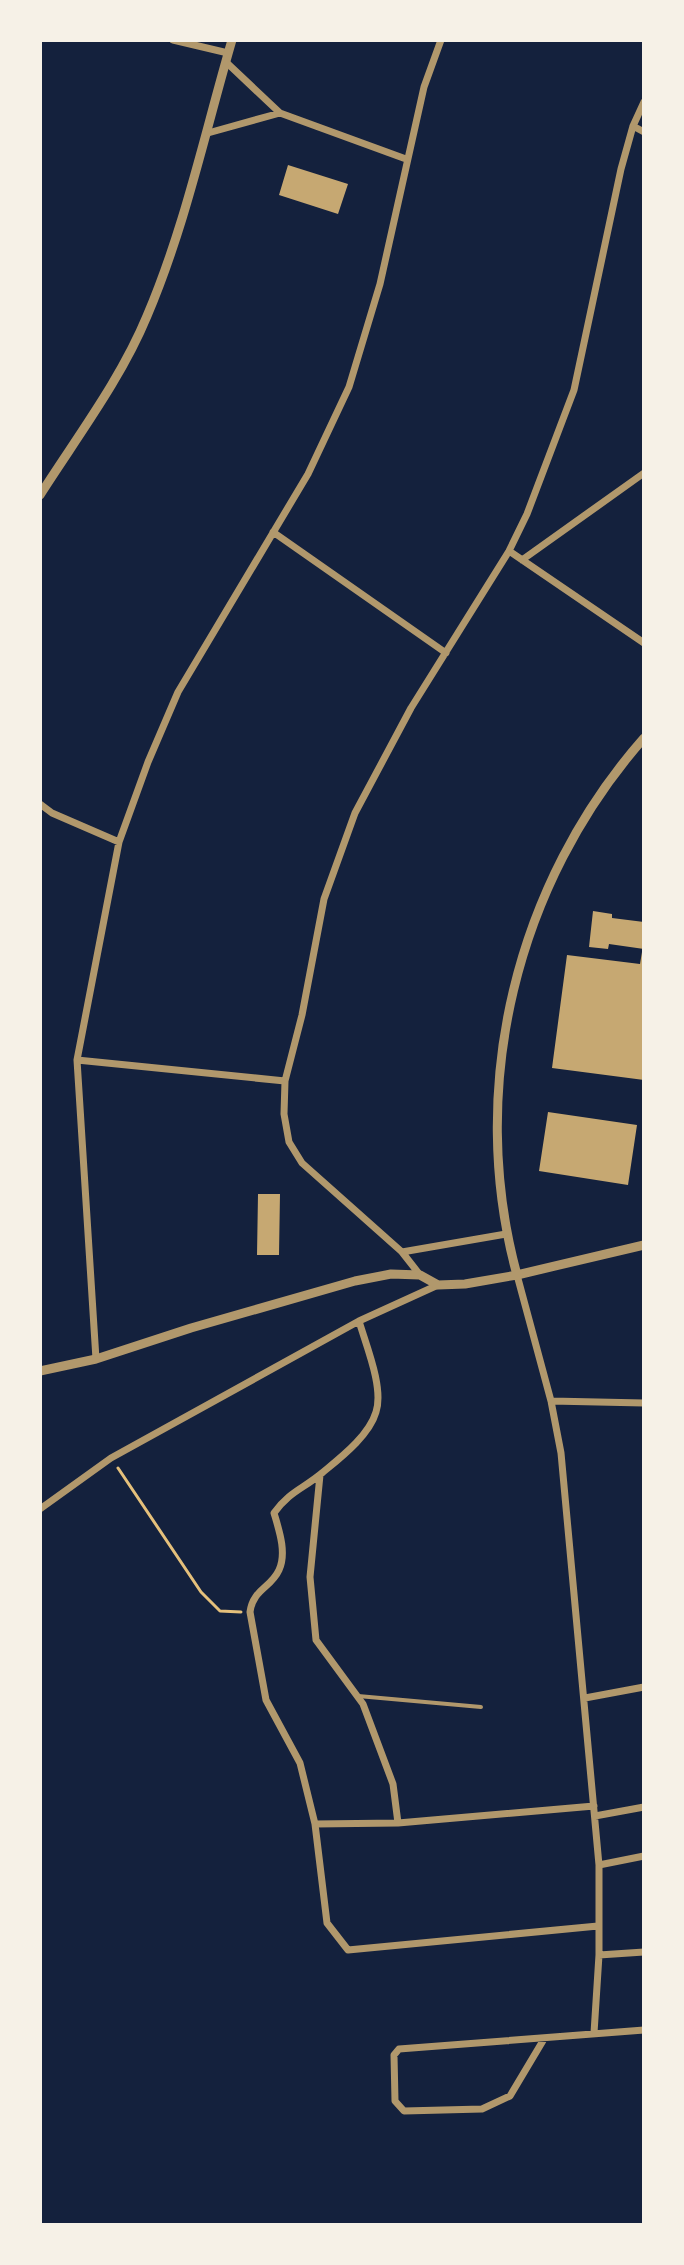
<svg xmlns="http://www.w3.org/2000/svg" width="684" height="2265" font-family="Jost,sans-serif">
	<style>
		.building { fill: #c6a872 }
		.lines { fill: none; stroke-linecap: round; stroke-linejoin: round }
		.path { stroke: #e5c07b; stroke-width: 3 }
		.service { stroke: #b1986c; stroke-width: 4 }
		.minor { stroke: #b1986c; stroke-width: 7 }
		.tertiary { stroke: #b1986c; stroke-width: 9 }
	</style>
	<rect width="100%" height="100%" fill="#14213d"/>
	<!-- building -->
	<path class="building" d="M 288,165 L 348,184 L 338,214 L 279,195 Z
		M 593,911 L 612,914 L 612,918 L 644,922 L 644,949 L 609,944 L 608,949 L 589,947 Z
		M 642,952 L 644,1080 L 552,1068 L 567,955 L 640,964 Z
		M 548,1112 L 637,1125 L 628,1185 L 539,1171 Z
		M 258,1194 L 280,1194 L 279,1255 L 257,1255 Z"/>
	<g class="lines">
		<!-- path -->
		<path class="path" d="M 118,1468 L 201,1592 L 220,1611 L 241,1612"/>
		<!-- service -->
		<path class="service" d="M 358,1696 L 481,1707"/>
		<!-- minor -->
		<path class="minor" d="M 173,40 L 228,53
			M 226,62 L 280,113 L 406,159
			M 633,126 L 644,132
			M 208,133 L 280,113
			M 273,532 L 446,653
			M 509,551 L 644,643
			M 522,560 L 644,473
			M 40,804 L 52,813 L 119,842
			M 77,1060 L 285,1081
			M 402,1252 L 506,1234
			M 420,1275 L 402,1252 L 302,1163 L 289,1142 L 284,1114 L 285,1081 L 302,1015 L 324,899 L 355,813 L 411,708 L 509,551 L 527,514 L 574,390 L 621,169 L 633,126 L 644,102
			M 517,1275 L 551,1401 L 561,1453 L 599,1865 L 599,1955 L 594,2033
			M 359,1321 C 366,1345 384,1388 376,1412 C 369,1436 340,1458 322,1473 C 303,1489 290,1491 274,1513 C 279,1530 287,1553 279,1570 C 271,1588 253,1589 250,1612 L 266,1700 L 300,1763 L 315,1824 L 327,1923 L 348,1950 L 598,1926
			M 96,1359 L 77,1060 L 119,842 L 148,762 L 178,692 L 308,474 L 349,387 L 380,284 L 424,87 L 441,40
			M 551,1401 L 644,1403
			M 320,1475 L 310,1577 L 316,1640 L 363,1704 L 393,1784 L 398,1823
			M 40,1509 L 111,1458 L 359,1321 L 438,1285
			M 585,1698 L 644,1687
			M 595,1816 L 644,1807
			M 315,1824 L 398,1823 L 594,1806
			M 599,1865 L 644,1856
			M 599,1955 L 644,1952
			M 544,2039 L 510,2096 L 482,2109 L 404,2111 L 395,2101 L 394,2055 L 399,2049 L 644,2030"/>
		<!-- tertiary -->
		<path class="tertiary" d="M 40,495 C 77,437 121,379 147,316 C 185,227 205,132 232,40
			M 517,1275 C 466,1088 516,883 644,738
			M 40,1371 L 96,1359 L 191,1328 L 355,1281 L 391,1274 L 420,1275 L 438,1285 L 465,1284 L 517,1275 L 644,1245"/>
	</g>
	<!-- border -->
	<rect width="684" height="2265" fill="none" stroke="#f6f1e7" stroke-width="84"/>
</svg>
